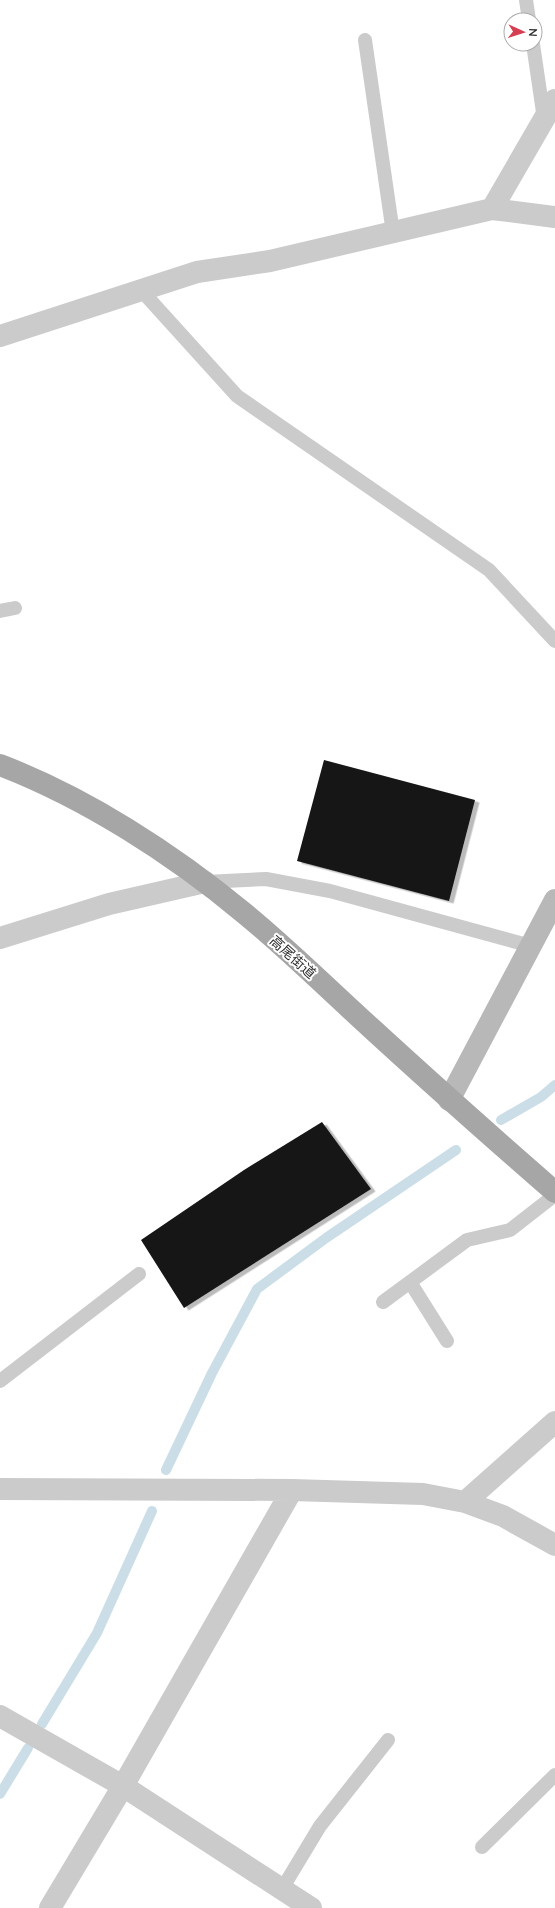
<svg xmlns="http://www.w3.org/2000/svg" width="555" height="1908" font-family="Lato,'Noto Sans JP',sans-serif">
	<style>
		.lines { fill: none; stroke-linecap: round; stroke-linejoin: round }
		.stream { stroke: #cbdee8; stroke-width: 10 }
		.building { fill: #151515; filter: url(#shadow) }
		.lane { stroke: #cbcbcb; stroke-width: 14 }
		.street { stroke: #cbcbcb; stroke-width: 22 }
		.secondary { stroke: #b8b8b8; stroke-width: 22 }
		.primary { stroke: #a6a6a6; stroke-width: 22 }
		.labels { text-anchor: middle; stroke-width: 4; stroke-linejoin: round; paint-order: stroke }
		.street-label { font-size: 14px; fill: #2e2e2e; stroke: #fff }
	</style>
	<defs>
		<filter id="shadow"><feDropShadow dx="4.5" dy="2.5" stdDeviation="0" flood-color="#0004"/></filter>
	</defs>
	<rect width="100%" height="100%" fill="#fff"/>
	<g class="lines">
		<!-- stream -->
		<path class="stream" d="M 501,1120 L 541,1097 L 555,1085
			M 166,1470 L 212,1373 L 257,1289 L 326,1238 L 456,1150
			M 42,1724 L 97,1633 L 152,1511
			M 0,1794 L 28,1748"/>
	</g>
	<!-- building -->
	<path class="building" d="M 324,760 L 475,800 L 449,901 L 297,861 Z
		M 322,1122 L 371,1189 L 184,1308 L 141,1240 L 244,1170 Z"/>
	<g class="lines">
		<!-- lane -->
		<path class="lane" d="M 526,0 L 529,20
			M 365,40 L 393,233
			M 533,44 L 544,119
			M 141,290 L 237,396 L 489,570 L 555,641
			M 0,611 L 15,608
			M 205,882 L 266,879 L 330,891 L 531,946
			M 410,1282 L 447,1341
			M 383,1302 L 467,1240 L 510,1230 L 555,1195
			M 0,1381 L 139,1274
			M 482,1847 L 555,1775
			M 282,1889 L 320,1826 L 388,1740"/>
		<!-- street -->
		<path class="street" d="M 492,209 L 555,100
			M 0,336 L 197,272 L 270,261 L 492,209 L 555,217
			M 0,938 L 109,904 L 205,882
			M 0,1489 L 292,1490 L 423,1494 L 465,1502 L 503,1516 L 555,1545
			M 465,1502 L 555,1422
			M 0,1716 L 123,1786 L 311,1908
			M 50,1908 L 123,1786 L 292,1490"/>
		<!-- secondary -->
		<path class="secondary" d="M 449,1100 L 555,900"/>
		<!-- primary -->
		<path class="primary" d="M 0,765 C 86,798 173,854 244,913 C 288,949 328,989 370,1027 C 431,1083 493,1138 555,1192"/>
	</g>
	<g class="labels">
		<!-- street labels -->
		<g class="street-label">
			<text transform="translate(293 957) rotate(42)" y="5">高尾街道</text>
		</g>
	</g>
	<!-- north arrow -->
	<g transform="translate(523 32) rotate(93)"><circle r="19" fill="#ffffff" stroke="#ababab"/>
	<path d="M0-3L7 15L0 10L-7 15Z" fill="#d63f52"/>
	<text y="-6" font-size="11" font-weight="bold" text-anchor="middle" fill="#2e2e2e">N</text>
	</g>
</svg>
